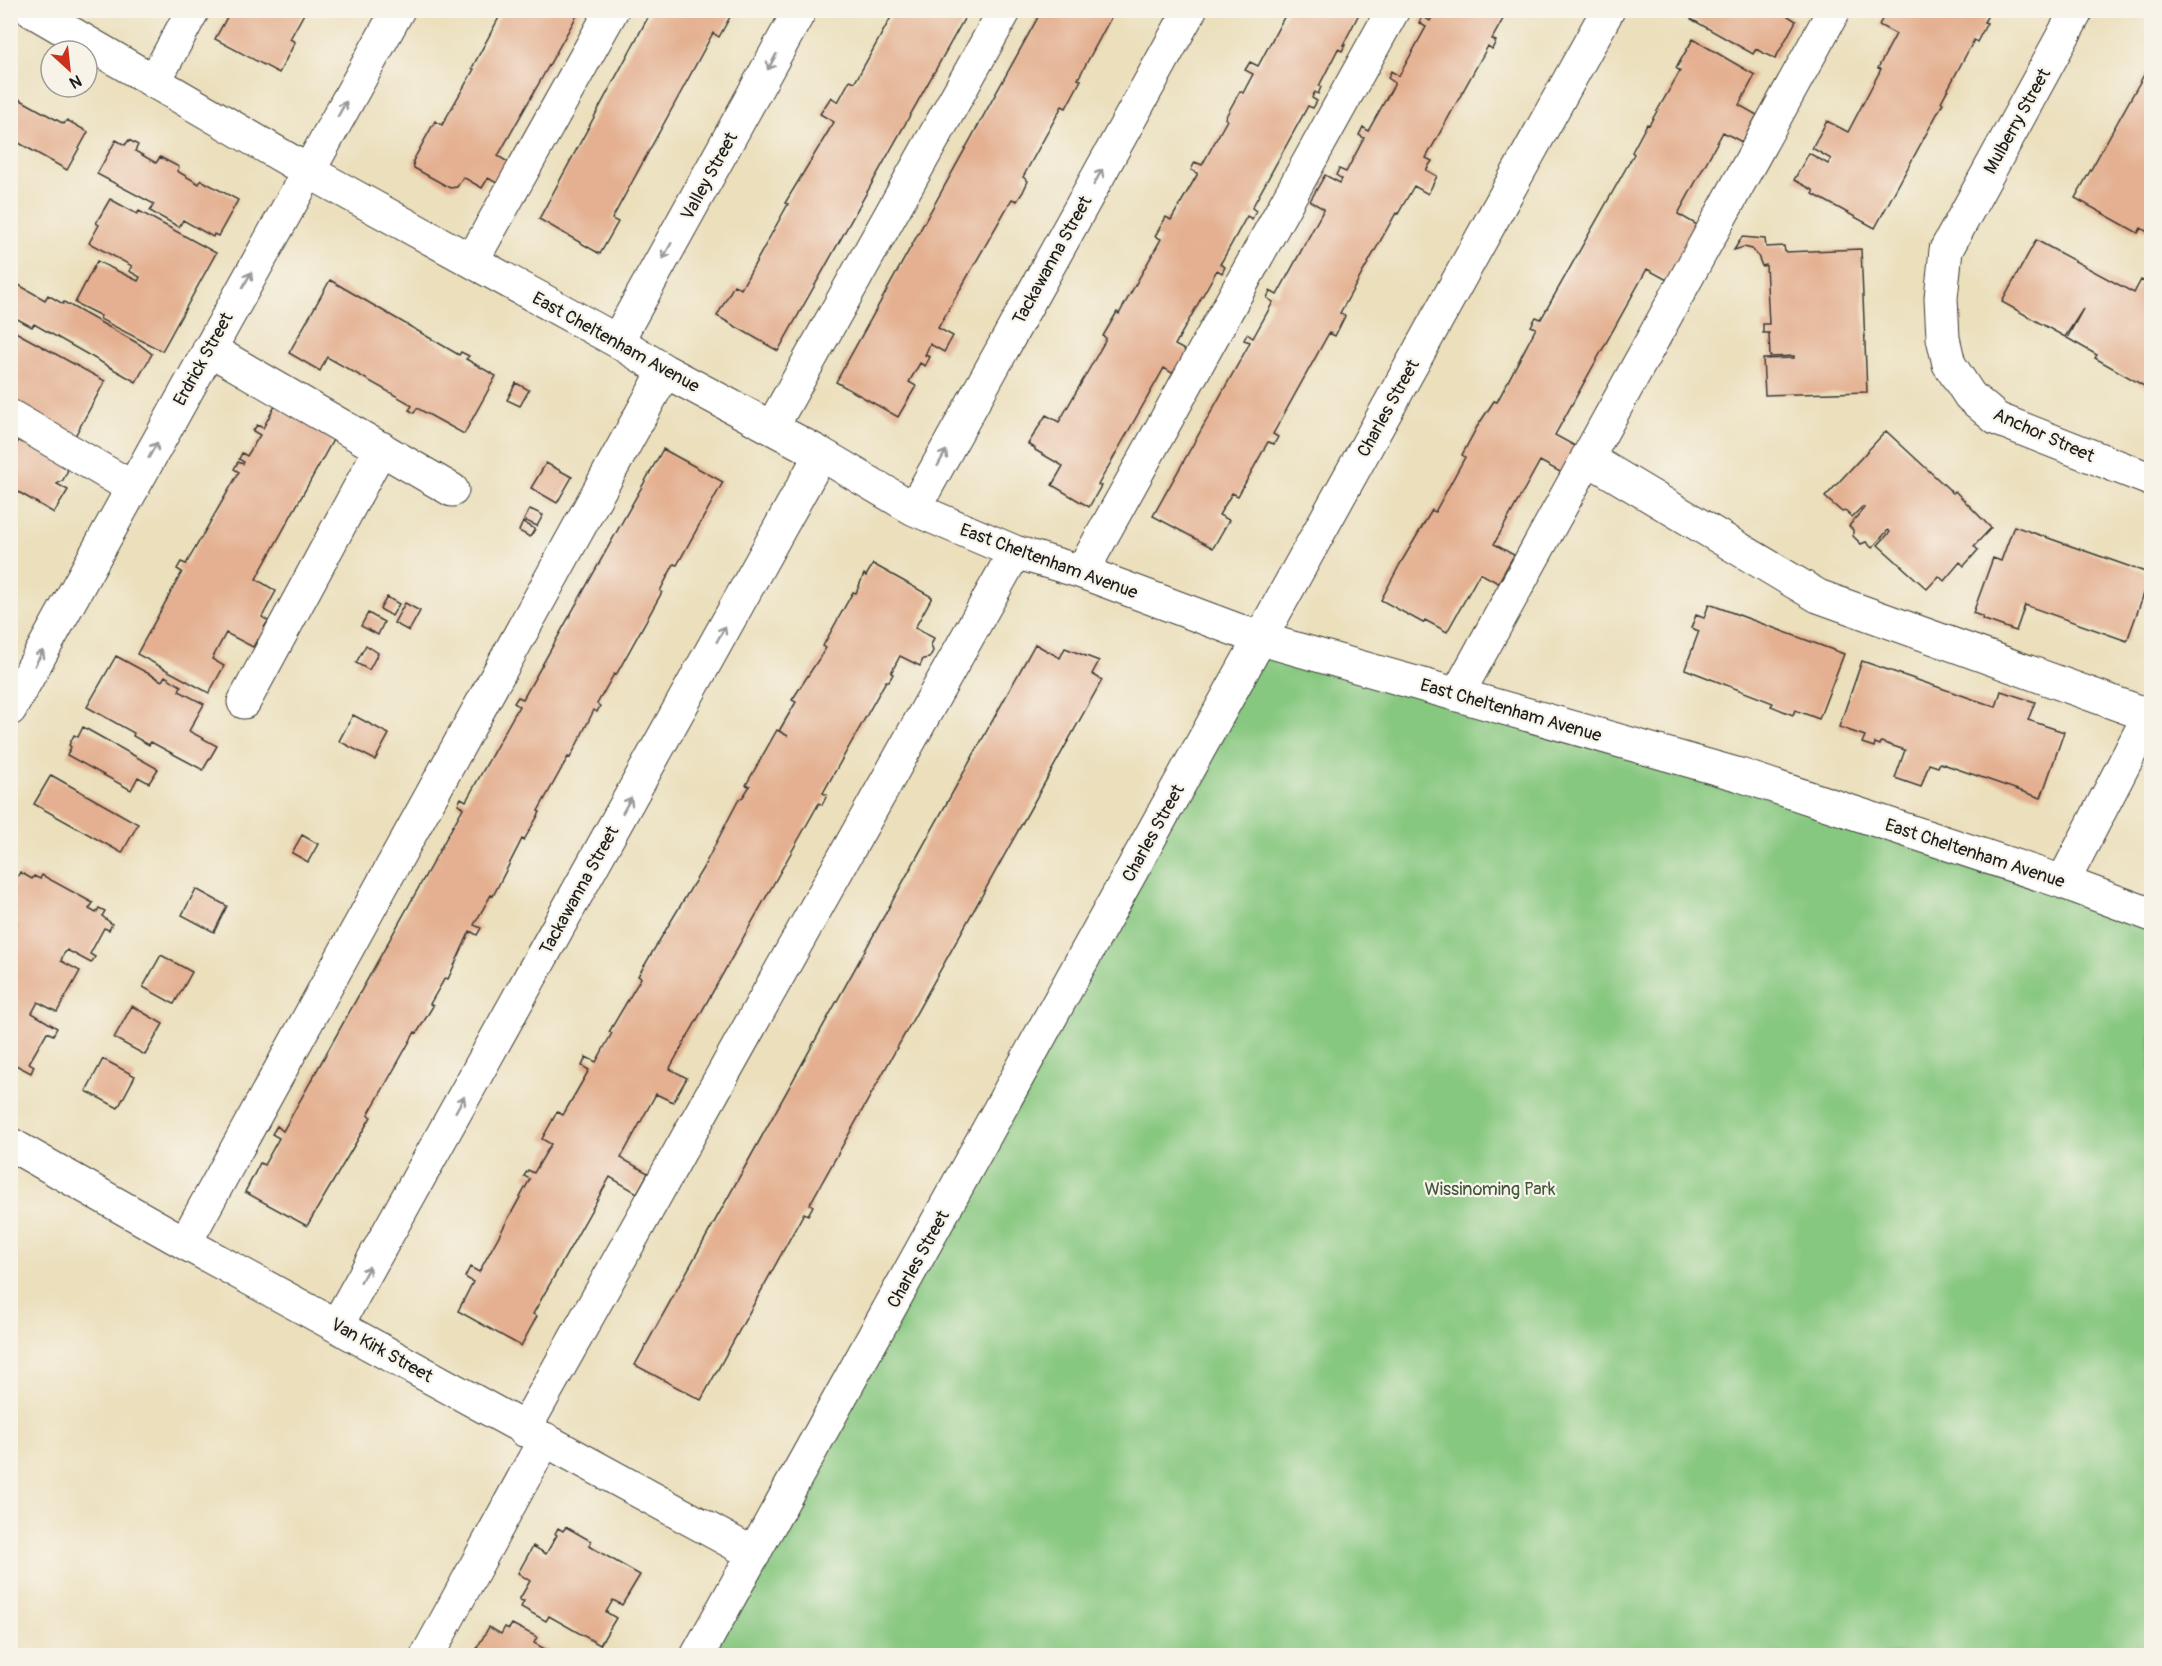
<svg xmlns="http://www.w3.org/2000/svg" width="2162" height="1666" font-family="Pangolin,sans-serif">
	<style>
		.green { fill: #87c880; stroke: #52724e; stroke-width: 1.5 }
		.building { fill: #e4b091 }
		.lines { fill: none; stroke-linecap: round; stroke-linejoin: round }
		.minor-casing { stroke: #3b3934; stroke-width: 35 }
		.minor { stroke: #fff; stroke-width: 33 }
		.oneway { stroke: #999 }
		.labels { text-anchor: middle; stroke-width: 4.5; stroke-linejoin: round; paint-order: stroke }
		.street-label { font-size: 18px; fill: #1c1c1c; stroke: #f7f3e8 }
		.park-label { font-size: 18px; fill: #41583f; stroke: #f7f3e8 }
	</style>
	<rect width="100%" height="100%" fill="#f7f3e8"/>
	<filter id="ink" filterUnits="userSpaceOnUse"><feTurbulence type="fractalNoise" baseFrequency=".0167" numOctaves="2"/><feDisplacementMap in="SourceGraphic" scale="12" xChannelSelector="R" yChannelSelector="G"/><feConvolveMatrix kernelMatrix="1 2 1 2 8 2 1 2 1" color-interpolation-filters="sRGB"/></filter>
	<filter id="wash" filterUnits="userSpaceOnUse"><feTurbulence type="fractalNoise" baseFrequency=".008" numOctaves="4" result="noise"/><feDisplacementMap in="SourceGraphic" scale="24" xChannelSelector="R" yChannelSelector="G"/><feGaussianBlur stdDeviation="1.35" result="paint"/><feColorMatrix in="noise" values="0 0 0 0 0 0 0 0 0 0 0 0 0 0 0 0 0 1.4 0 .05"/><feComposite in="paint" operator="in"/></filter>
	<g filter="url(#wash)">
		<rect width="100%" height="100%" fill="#ebdfbc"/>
		<!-- green -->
		<path class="green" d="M 1261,639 L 2151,915 L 2151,1655 L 697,1656 Z"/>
		<g id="blocks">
			<!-- building -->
			<path class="building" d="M 231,10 L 306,10 L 290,39 L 295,42 L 279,73 L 215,39 Z
				M 506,10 L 580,10 L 498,156 L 511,164 L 500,185 L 488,178 L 482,188 L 463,177 L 457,187 L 450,188 L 414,168 L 413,161 L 435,121 L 442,125 L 474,69 L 472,68 L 502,12 L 504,14 Z
				M 652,10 L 726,10 L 724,15 L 730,17 L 719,37 L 713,33 L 687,81 L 612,219 L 618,222 L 600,254 L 539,219 Z
				M 895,10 L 969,10 L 778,351 L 717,316 L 734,285 L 741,289 L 788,204 L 785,203 L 834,122 L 820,114 L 831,97 L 838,102 L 850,80 L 855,82 Z
				M 1042,10 L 1115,10 L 1078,79 L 1081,80 L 1066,108 L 1062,106 L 1023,177 L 1028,181 L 1023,192 L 1017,201 L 1012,199 L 938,328 L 953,336 L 944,352 L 930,344 L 925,355 L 930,357 L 925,366 L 920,363 L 909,382 L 916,386 L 898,417 L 836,382 Z
				M 1288,10 L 1361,10 L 1345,41 L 1343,45 L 1345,45 L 1342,51 L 1338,49 L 1319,86 L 1321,87 L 1318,94 L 1315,92 L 1313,95 L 1312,98 L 1317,101 L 1313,108 L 1308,106 L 1253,206 L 1252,208 L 1256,211 L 1252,219 L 1247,216 L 1222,261 L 1220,264 L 1225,267 L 1222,273 L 1217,270 L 1175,345 L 1190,353 L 1177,376 L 1164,368 L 1098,485 L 1101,486 L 1089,507 L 1052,485 L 1063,466 L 1035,450 L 1035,448 L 1028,444 L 1046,415 L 1059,422 L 1105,341 L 1106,338 L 1103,336 L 1117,312 L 1119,314 L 1161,239 L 1155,236 L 1166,217 L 1171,220 L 1197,175 L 1197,173 L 1191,170 L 1195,162 L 1202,165 L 1227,120 L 1225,118 L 1240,91 L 1243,93 L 1253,74 L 1245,70 L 1250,62 L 1258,66 Z
				M 1436,10 L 1508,10 L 1492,39 L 1496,41 L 1492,49 L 1488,46 L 1426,158 L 1432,161 L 1426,170 L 1437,176 L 1428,194 L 1414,186 L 1398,214 L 1396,213 L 1340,313 L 1345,316 L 1335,336 L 1329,333 L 1273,434 L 1278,437 L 1274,444 L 1268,442 L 1238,496 L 1232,493 L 1219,515 L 1229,520 L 1213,548 L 1153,516 L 1247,348 L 1250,342 L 1244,340 L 1247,334 L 1253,338 L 1273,302 L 1267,298 L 1270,291 L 1277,295 L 1324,209 L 1310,201 L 1325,175 L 1340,183 L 1342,179 L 1336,175 L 1339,169 L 1346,172 L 1364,138 L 1359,135 L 1363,127 L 1368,131 L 1395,83 L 1388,78 L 1391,71 L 1399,76 L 1426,27 L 1419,23 L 1422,16 L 1430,21 Z
				M 1695,10 L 1779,10 L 1796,21 L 1775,59 L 1756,49 L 1753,54 L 1691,19 Z
				M 1887,10 L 1909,12 L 1910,10 L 1991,10 L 1984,22 L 1987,23 L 1977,42 L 1974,40 L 1941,102 L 1943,103 L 1875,228 L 1813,194 L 1813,190 L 1794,180 L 1809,153 L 1828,164 L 1831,159 L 1812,148 L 1827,121 L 1848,132 L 1881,69 L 1878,68 L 1896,34 L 1879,25 Z
				M 1693,39 L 1755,75 L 1739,105 L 1757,115 L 1742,142 L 1723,132 L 1678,214 L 1699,226 L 1669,281 L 1647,269 L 1555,435 L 1577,447 L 1562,473 L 1540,461 L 1494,544 L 1514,555 L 1498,583 L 1480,573 L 1447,632 L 1425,620 L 1423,623 L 1381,600 L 1400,564 L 1432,510 L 1435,512 L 1465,457 L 1462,455 L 1477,427 L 1494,401 L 1497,402 L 1536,328 L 1531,326 L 1536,317 L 1541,319 L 1634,154 L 1632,152 L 1647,124 L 1649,125 L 1680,71 L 1676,68 Z
				M 2151,72 L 2151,234 L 2141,228 L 2138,233 L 2075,198 L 2145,73 L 2149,76 Z
				M 10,94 L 64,124 L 67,120 L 88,132 L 67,170 L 10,138 Z
				M 116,140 L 125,145 L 129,140 L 138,145 L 135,151 L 156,163 L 160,157 L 179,167 L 177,171 L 199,184 L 201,180 L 238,200 L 218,236 L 214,234 L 213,237 L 183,220 L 179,227 L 150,211 L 154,204 L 97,174 Z
				M 110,199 L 137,214 L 139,211 L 216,253 L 162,351 L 100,319 L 101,316 L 75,303 L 97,261 L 138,281 L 140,277 L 129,271 L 132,266 L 89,243 L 99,225 L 96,223 Z
				M 1742,237 L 1765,239 L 1766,247 L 1784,246 L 1785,252 L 1861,249 L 1867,392 L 1765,395 L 1763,359 L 1794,358 L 1794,356 L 1770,357 L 1769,333 L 1763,333 L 1763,324 L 1769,324 L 1766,265 L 1762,266 L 1758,256 L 1752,249 L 1744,247 L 1734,250 Z
				M 2036,240 L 2134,293 L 2141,280 L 2151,285 L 2151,390 L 2095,358 L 2097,355 L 2067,338 L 2083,309 L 2065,337 L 2002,302 Z
				M 10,280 L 45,300 L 48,295 L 63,304 L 64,302 L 139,344 L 152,354 L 136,382 L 34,324 L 32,327 L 10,315 Z
				M 330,280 L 459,355 L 461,352 L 469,356 L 466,359 L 496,376 L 464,434 L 417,408 L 414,413 L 409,410 L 412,406 L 407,402 L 327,357 L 320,371 L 289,353 Z
				M 10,329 L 105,381 L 75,436 L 10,400 Z
				M 516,383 L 529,390 L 520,406 L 507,400 Z
				M 275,406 L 334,438 L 256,579 L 276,591 L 262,617 L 268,621 L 263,629 L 266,633 L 262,639 L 257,640 L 253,647 L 226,633 L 212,659 L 224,666 L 209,693 L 137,654 L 182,572 L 177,569 L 181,562 L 186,564 L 239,472 L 234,469 L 238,462 L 243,464 L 244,462 L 239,459 L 242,453 L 247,456 L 260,435 L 253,431 L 257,425 L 263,428 Z
				M 1886,431 L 1953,493 L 1955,491 L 1991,528 L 1974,546 L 1978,550 L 1964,566 L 1960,562 L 1944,581 L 1939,576 L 1927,589 L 1878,545 L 1890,532 L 1888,530 L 1872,548 L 1866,542 L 1861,544 L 1853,536 L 1853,530 L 1849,526 L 1864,508 L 1862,507 L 1852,517 L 1845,511 L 1842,512 L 1825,497 Z
				M 22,435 L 69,462 L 67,472 L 63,480 L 57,484 L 68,490 L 54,513 L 10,487 L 10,441 L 16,445 Z
				M 663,449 L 723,482 L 677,565 L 674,564 L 660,591 L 662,592 L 616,675 L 614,674 L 597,704 L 600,706 L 597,712 L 594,710 L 570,758 L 568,757 L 538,811 L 540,812 L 524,840 L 522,839 L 493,896 L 491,895 L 474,925 L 481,928 L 477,935 L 470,931 L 448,979 L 445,978 L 430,1004 L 433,1006 L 417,1033 L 415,1032 L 384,1087 L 368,1115 L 371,1117 L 307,1226 L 245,1192 L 260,1163 L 264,1165 L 279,1138 L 272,1134 L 277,1126 L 283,1131 L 463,808 L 458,804 L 461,798 L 466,801 L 509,724 L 519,706 L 514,703 L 518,697 L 523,699 Z
				M 546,463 L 572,477 L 557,503 L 531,488 Z
				M 530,509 L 543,515 L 537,526 L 524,520 Z
				M 523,522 L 535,529 L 530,537 L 519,531 Z
				M 2014,526 L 2151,574 L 2127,641 L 2025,605 L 2016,631 L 1982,619 L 1983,617 L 1973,613 L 1993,558 L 2001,561 Z
				M 873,564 L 932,597 L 915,628 L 934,638 L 931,645 L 933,651 L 929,658 L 923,659 L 920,666 L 900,656 L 891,673 L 893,674 L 889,681 L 886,681 L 823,793 L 827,795 L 822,805 L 819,803 L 671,1066 L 670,1069 L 687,1078 L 673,1102 L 656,1094 L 621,1158 L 648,1173 L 637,1193 L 610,1177 L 533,1314 L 537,1316 L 521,1346 L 458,1311 L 473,1282 L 465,1277 L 470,1267 L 479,1272 L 530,1179 L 524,1176 L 528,1170 L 534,1173 L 535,1171 L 551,1144 L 542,1139 L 557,1112 L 563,1115 L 589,1070 L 582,1066 L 586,1057 L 596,1062 L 612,1033 L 609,1032 L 641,978 L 638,976 L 703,868 L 739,799 L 743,797 L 750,786 L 746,785 L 777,730 L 788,736 L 779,731 L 796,702 L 792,700 L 826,648 L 823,646 L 853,592 L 856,593 L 864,574 L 866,576 Z
				M 387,597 L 399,604 L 392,616 L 380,609 Z
				M 405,603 L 420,611 L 409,631 L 394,623 Z
				M 1709,604 L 1844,654 L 1819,719 L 1795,710 L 1793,715 L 1771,706 L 1773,703 L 1685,669 L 1699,631 L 1691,628 L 1696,615 L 1704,618 Z
				M 368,613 L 384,622 L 378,635 L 361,626 Z
				M 1035,644 L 1060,658 L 1065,648 L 1099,661 L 1092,674 L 1102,680 L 810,1204 L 813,1206 L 808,1215 L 804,1213 L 701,1400 L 635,1365 Z
				M 366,645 L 378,653 L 369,670 L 356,663 Z
				M 116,656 L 162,681 L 165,676 L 181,686 L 179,691 L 204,704 L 189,731 L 217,746 L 203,770 L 151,742 L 149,745 L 133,736 L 134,733 L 87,707 Z
				M 1862,661 L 1996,707 L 2001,691 L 2035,702 L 2028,720 L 2064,732 L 2041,798 L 1940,763 L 1938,767 L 1929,764 L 1921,787 L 1895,778 L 1905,750 L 1881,742 L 1880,745 L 1875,743 L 1874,747 L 1862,743 L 1865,736 L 1839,727 Z
				M 353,715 L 389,734 L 375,760 L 339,741 Z
				M 83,727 L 158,769 L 149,783 L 138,777 L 131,790 L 67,755 L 71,747 L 69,745 L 74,735 L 78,737 Z
				M 51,775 L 138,824 L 122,853 L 34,804 Z
				M 302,835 L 318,844 L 308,862 L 292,853 Z
				M 20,872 L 32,879 L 34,876 L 40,879 L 42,875 L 93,903 L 89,909 L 96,913 L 99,908 L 105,911 L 102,916 L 112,924 L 109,930 L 104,928 L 90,954 L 95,957 L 91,963 L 67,950 L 63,955 L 61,961 L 80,971 L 57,1012 L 38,1002 L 32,1013 L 57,1028 L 53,1035 L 47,1032 L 29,1063 L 34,1066 L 31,1073 L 10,1062 L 10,931 L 12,932 L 17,923 L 10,919 L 10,891 Z
				M 196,889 L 227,906 L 214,932 L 182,915 Z
				M 161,955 L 192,972 L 174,1004 L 143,987 Z
				M 132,1006 L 163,1024 L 145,1055 L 114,1038 Z
				M 103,1059 L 135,1076 L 118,1108 L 86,1091 Z
				M 566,1527 L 591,1541 L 589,1546 L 640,1575 L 622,1605 L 613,1600 L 609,1607 L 606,1612 L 616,1618 L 600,1645 L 549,1616 L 546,1621 L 521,1607 L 524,1601 L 519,1600 L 530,1581 L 518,1573 L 533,1546 L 546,1554 L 557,1535 L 555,1534 L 558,1528 L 563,1531 Z
				M 512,1624 L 537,1637 L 534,1643 L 557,1656 L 490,1656 L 477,1648 L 489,1627 L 501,1634 L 505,1627 L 509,1629 Z"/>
		</g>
	</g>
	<g filter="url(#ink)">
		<use href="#blocks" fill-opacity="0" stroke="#3b3934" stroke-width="1.5"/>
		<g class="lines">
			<defs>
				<path id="minor" d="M 31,10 L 308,171 L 617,341 L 665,371 L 821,454 L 914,509 L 1015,552 L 1082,572 L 1261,639 L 1740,775 L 2063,882 L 2152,915
					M 2077,10 L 1946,250 L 1941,298 L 1943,338 L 1949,364 L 1970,396 L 1997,419 L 2152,480
					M 154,82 L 193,10
					M 472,261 L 612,10
					M 617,341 L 800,10
					M 209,349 L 452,490
					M 10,416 L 133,488
					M 772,427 L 1005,10
					M 1587,458 L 1818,596 L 2148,715
					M 914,509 L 1190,10
					M 1082,572 L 1393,10
					M 1457,695 L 1834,10
					M 244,702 L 381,448
					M 10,709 L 398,10
					M 2063,882 L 2152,710
					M 10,1144 L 185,1243 L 754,1554
					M 185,1243 L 665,371
					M 337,1325 L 821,454
					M 524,1430 L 1015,552
					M 427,1656 L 545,1439
					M 697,1656 L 1608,10"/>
			</defs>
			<!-- minor casing -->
			<use href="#minor" class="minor-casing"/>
			<!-- minor -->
			<use href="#minor" class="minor"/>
		</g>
		<!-- one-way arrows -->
		<defs><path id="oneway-shaft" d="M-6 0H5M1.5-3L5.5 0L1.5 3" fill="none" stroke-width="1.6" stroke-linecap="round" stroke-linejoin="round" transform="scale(1.5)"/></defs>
		<g class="oneway">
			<use href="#oneway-shaft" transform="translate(772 62) rotate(119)"/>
			<use href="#oneway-shaft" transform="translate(342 109) rotate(-61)"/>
			<use href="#oneway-shaft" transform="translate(1098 177) rotate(-61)"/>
			<use href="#oneway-shaft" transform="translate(667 251) rotate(119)"/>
			<use href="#oneway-shaft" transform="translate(247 280) rotate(-61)"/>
			<use href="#oneway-shaft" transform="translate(153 450) rotate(-61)"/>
			<use href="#oneway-shaft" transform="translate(942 458) rotate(-61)"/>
			<use href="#oneway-shaft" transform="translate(721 634) rotate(-61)"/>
			<use href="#oneway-shaft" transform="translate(39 658) rotate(-61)"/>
			<use href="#oneway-shaft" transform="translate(627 805) rotate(-61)"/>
			<use href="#oneway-shaft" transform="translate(460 1104) rotate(-61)"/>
			<use href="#oneway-shaft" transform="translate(365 1274) rotate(-61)"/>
		</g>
	</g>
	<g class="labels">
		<!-- street labels -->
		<g class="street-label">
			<text transform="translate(2017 121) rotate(-61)" y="6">Mulberry Street</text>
			<text transform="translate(709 176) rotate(-61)" y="6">Valley Street</text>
			<text transform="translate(1052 260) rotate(-61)" y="6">Tackawanna Street</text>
			<text transform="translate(616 342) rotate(29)" y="6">East Cheltenham Avenue</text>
			<text transform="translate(203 359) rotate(-61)" y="6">Erdrick Street</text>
			<text transform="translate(1388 408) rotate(-61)" y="6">Charles Street</text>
			<text transform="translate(2044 435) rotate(24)" y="6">Anchor Street</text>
			<text transform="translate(1049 561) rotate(20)" y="6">East Cheltenham Avenue</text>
			<text transform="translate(1511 710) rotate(16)" y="6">East Cheltenham Avenue</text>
			<text transform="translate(1153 833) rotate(-61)" y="6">Charles Street</text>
			<text transform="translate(1975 853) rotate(18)" y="6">East Cheltenham Avenue</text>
			<text transform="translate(579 890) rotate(-61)" y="6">Tackawanna Street</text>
			<text transform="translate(918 1259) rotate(-61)" y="6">Charles Street</text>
			<text transform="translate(382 1350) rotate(29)" y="6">Van Kirk Street</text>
		</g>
		<!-- park labels -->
		<g class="park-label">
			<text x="1490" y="1195">Wissinoming Park</text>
		</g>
	</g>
	<!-- margin -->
	<rect width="2162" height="1666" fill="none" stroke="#f7f3e8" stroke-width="36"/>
	<!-- north arrow -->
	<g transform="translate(69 69) rotate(153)"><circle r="28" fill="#f7f3e8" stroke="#9f9d96" stroke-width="1.5"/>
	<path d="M0-4.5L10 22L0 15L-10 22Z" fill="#c8321e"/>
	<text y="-9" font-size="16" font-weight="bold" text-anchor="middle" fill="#1c1c1c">N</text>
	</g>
</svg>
